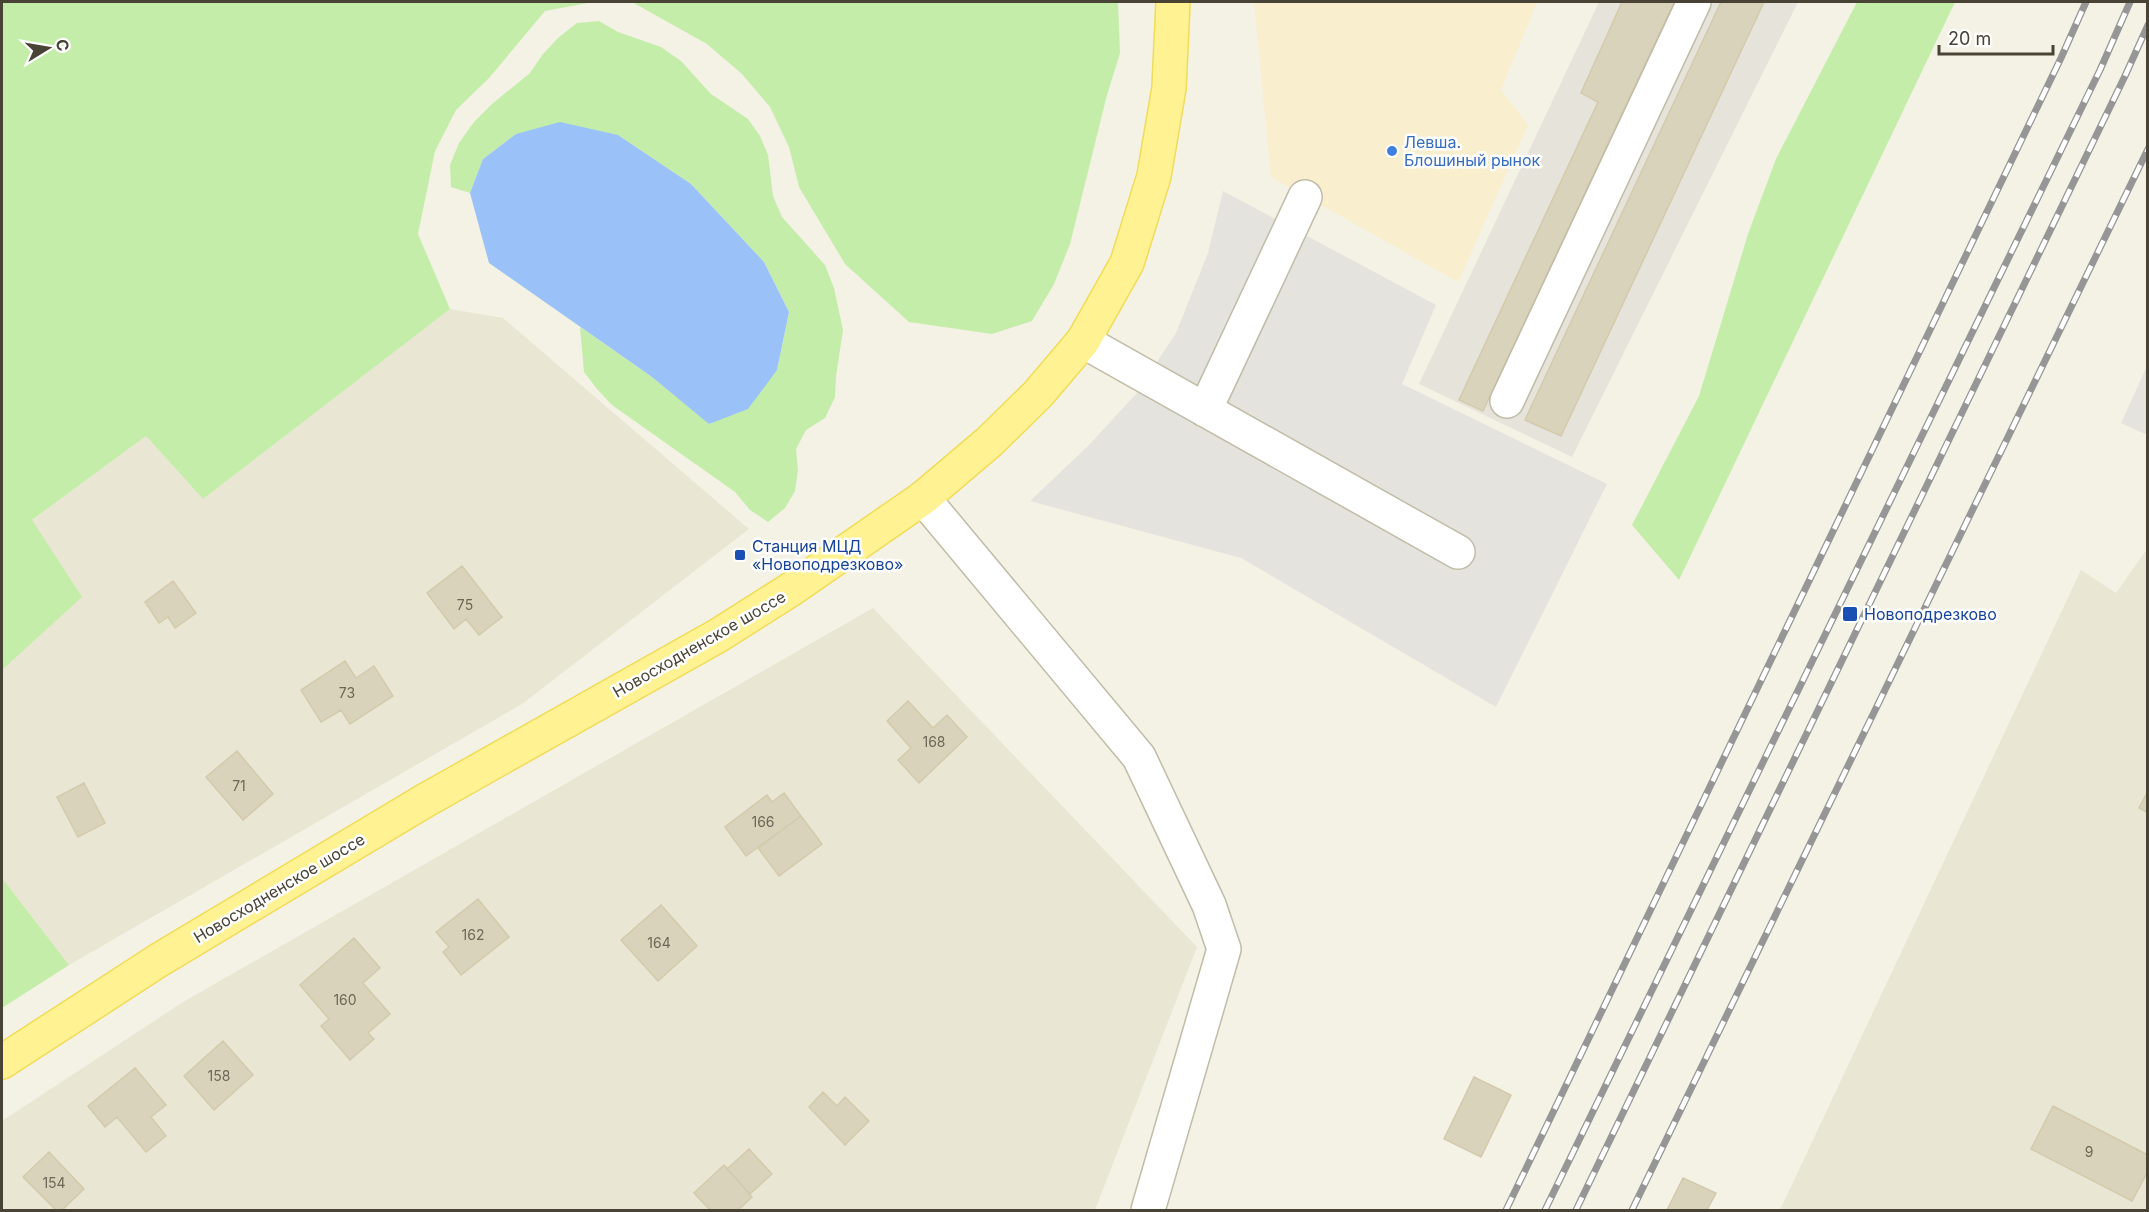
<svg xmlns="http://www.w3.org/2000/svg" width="2149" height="1212" font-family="Inter,sans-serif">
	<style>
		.residential { fill: #e9e6d3 }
		.commercial { fill: #f9eece }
		.industrial { fill: #e6e3da }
		.green { fill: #c3eda9 }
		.parking { fill: #e5e3de }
		.water { fill: #9bc2f8 }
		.building { fill: #dad3bc; stroke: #d3caac; stroke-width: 1.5 }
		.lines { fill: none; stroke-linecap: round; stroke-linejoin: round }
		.minor-casing { stroke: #c1bca7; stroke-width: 36 }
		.major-casing { stroke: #f0dc58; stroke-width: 36 }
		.minor { stroke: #fff; stroke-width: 33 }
		.major { stroke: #fff293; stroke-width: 33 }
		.rail-casing { stroke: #969696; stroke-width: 7 }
		.rail { stroke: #fff; stroke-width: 4.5; stroke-dasharray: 14; stroke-linecap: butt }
		.shop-dot { fill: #3f7fe0; stroke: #fff; stroke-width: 2 }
		.transit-dot { fill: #1a4fb4; stroke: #fff; stroke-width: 2 }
		.labels { text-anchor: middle; stroke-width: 5; stroke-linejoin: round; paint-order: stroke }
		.number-label { font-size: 14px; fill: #6c6756 }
		.shop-label { font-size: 16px; fill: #366cbe; stroke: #fff; text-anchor: start }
		.transit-label { font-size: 16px; fill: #164399; stroke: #fff; text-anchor: start }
		.street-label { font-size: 16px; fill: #484334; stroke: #fff }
	</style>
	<rect width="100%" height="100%" fill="#f4f2e5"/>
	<!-- residential -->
	<path class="residential" d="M 450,309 L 503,318 L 749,529 L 522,704 L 69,965 L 2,878 L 2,670 L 81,597 L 31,521 L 146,436 L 203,499 Z
		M 2147,549 L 2147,1210 L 1780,1210 L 2081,570 L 2116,593 Z
		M 873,608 L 1197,947 L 1095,1210 L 2,1210 L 2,1121 L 183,1002 Z"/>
	<!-- commercial -->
	<path class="commercial" d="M 1254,2 L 1537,2 L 1501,90 L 1528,125 L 1458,282 L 1271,177 Z"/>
	<!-- industrial -->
	<path class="industrial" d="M 1599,2 L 1798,2 L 1572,457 L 1419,384 Z"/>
	<!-- green -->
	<path class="green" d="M 2,2 L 609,2 L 588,3 L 545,11 L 489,78 L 456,110 L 435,151 L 418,234 L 450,309 L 203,499 L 146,436 L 32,520 L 82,597 L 2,670 Z
		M 632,2 L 1118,2 L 1120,53 L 1107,95 L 1070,244 L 1054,284 L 1032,321 L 992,334 L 909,322 L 845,264 L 799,187 L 789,147 L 770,107 L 742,74 L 707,44 Z
		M 1857,2 L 1955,2 L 1679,580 L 1632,525 L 1699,396 L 1748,234 L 1776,159 Z
		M 599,21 L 618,32 L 661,47 L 681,61 L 711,94 L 748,119 L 760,136 L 768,155 L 773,196 L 782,217 L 825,265 L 834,288 L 843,330 L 836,376 L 835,397 L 825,418 L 806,430 L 796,449 L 798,470 L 795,491 L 785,508 L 768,522 L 750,510 L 735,492 L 612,405 L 597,389 L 584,372 L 580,327 L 652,377 L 710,424 L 777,370 L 789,312 L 764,262 L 691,184 L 618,135 L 516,134 L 483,159 L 470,193 L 451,187 L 450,165 L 459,143 L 474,122 L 492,104 L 530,73 L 543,54 L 558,38 L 577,23 Z
		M 2,878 L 69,965 L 2,1008 Z"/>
	<!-- parking -->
	<path class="parking" d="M 1223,191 L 1436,305 L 1402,384 L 1607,484 L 1496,707 L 1241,558 L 1030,501 L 1088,446 L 1136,394 L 1176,333 L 1208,253 Z
		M 2147,366 L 2148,435 L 2147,435 L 2121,423 Z"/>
	<!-- water -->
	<path class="water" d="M 560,122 L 618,135 L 691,184 L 764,262 L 789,312 L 777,370 L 748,409 L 709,424 L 652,377 L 489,263 L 470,193 L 483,159 L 516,134 Z"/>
	<!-- building -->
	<path class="building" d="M 1622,2 L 1674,2 L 1483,411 L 1459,400 L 1598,102 L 1581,93 Z
		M 1721,2 L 1764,2 L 1561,436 L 1525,420 Z
		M 462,566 L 502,617 L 479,635 L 466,619 L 454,629 L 427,593 Z
		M 173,581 L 196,613 L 175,628 L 168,617 L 159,623 L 145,602 Z
		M 345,661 L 356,678 L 374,666 L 393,696 L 350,724 L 341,710 L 321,722 L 301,690 Z
		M 908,701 L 933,728 L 947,715 L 967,737 L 919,783 L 898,760 L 911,748 L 887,721 Z
		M 237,751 L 273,794 L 243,820 L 206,777 Z
		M 84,783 L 105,823 L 78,837 L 57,797 Z
		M 2148,791 L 2148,813 L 2139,808 Z
		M 784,793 L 801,816 L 746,856 L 725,827 L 767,795 L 772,802 Z
		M 801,816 L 822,844 L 779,876 L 758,848 Z
		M 478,899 L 509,937 L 461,975 L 443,952 L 449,947 L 436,932 Z
		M 661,905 L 697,946 L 658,981 L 621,940 Z
		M 354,938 L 380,968 L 363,983 L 390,1014 L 368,1033 L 374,1039 L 350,1060 L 321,1026 L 329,1019 L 300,985 Z
		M 223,1041 L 253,1075 L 214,1110 L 184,1076 Z
		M 135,1068 L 166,1105 L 151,1117 L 166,1136 L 146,1152 L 117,1117 L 105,1127 L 88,1106 Z
		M 1474,1077 L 1511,1095 L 1481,1157 L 1444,1139 Z
		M 823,1092 L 837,1106 L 845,1097 L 869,1121 L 845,1145 L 809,1107 Z
		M 2053,1106 L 2148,1155 L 2148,1171 L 2132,1201 L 2031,1149 Z
		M 749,1149 L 772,1174 L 750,1194 L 727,1169 Z
		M 49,1152 L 84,1189 L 62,1210 L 56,1210 L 23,1177 Z
		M 724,1165 L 752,1197 L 738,1210 L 710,1210 L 694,1193 Z
		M 1683,1178 L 1716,1193 L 1707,1210 L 1667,1210 Z"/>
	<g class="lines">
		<defs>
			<path id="minor" d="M 1083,341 L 1458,552
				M 1507,401 L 1694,2
				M 1205,410 L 1305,197
				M 923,498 L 1139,757 L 1209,905 L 1224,949 L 1148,1210"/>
			<path id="major" d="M 2,1062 L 159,960 L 426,800 L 719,635 L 793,588 L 923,498 L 989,442 L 1038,394 L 1083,341 L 1127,263 L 1154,176 L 1169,88 L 1173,2"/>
		</defs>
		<!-- minor casing -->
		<use href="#minor" class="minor-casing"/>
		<!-- major casing -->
		<use href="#major" class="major-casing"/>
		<!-- minor -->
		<use href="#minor" class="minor"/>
		<!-- major -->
		<use href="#major" class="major"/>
		<defs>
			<path id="rail" d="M 1506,1210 L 2061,58 L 2086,2
				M 1545,1210 L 2100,70 L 2130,2
				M 1576,1210 L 2125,76 L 2148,25
				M 1632,1210 L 2148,149"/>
		</defs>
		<!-- rail casing -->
		<use href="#rail" class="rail-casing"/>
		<!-- rail -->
		<use href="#rail" class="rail"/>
	</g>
	<!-- markers -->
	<circle class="shop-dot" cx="1392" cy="151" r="6"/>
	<g class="transit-dot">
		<rect x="734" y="549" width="12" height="12" rx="3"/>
		<rect x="1842" y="606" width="16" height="16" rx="3"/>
	</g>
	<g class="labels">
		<!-- number labels -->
		<g class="number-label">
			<text x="465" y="610">75</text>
			<text x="347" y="698">73</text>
			<text x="934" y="747">168</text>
			<text x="239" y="791">71</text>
			<text x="763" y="827">166</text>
			<text x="473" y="940">162</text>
			<text x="659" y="948">164</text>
			<text x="345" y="1005">160</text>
			<text x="219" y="1081">158</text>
			<text x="2089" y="1157">9</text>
			<text x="54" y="1188">154</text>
		</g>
		<!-- shop labels -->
		<g class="shop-label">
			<text x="1404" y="148">Левша.<tspan x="1404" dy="18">Блошиный рынок</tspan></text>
		</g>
		<!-- transit labels -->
		<g class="transit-label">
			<text x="752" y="552">Станция МЦД<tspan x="752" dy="18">«Новоподрезково»</tspan></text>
			<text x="1864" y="620">Новоподрезково</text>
		</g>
		<!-- street labels -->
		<g class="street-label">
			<text transform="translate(699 644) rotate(-30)" y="6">Новосходненское шоссе</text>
			<text transform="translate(279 888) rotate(-31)" y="6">Новосходненское шоссе</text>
		</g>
	</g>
	<!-- border -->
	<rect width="2149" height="1212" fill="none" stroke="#484334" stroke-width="6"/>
	<!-- north arrow -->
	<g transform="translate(48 48) rotate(79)" stroke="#ffffff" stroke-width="4.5" paint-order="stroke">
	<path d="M0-4.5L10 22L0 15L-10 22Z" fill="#484334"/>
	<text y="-9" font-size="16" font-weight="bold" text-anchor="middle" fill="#484334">С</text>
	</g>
	<!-- scale -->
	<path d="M1939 45v9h114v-9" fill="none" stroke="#484334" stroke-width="3"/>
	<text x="1948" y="45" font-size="18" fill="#484334" stroke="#ffffff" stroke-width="4.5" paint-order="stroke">20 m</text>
</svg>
